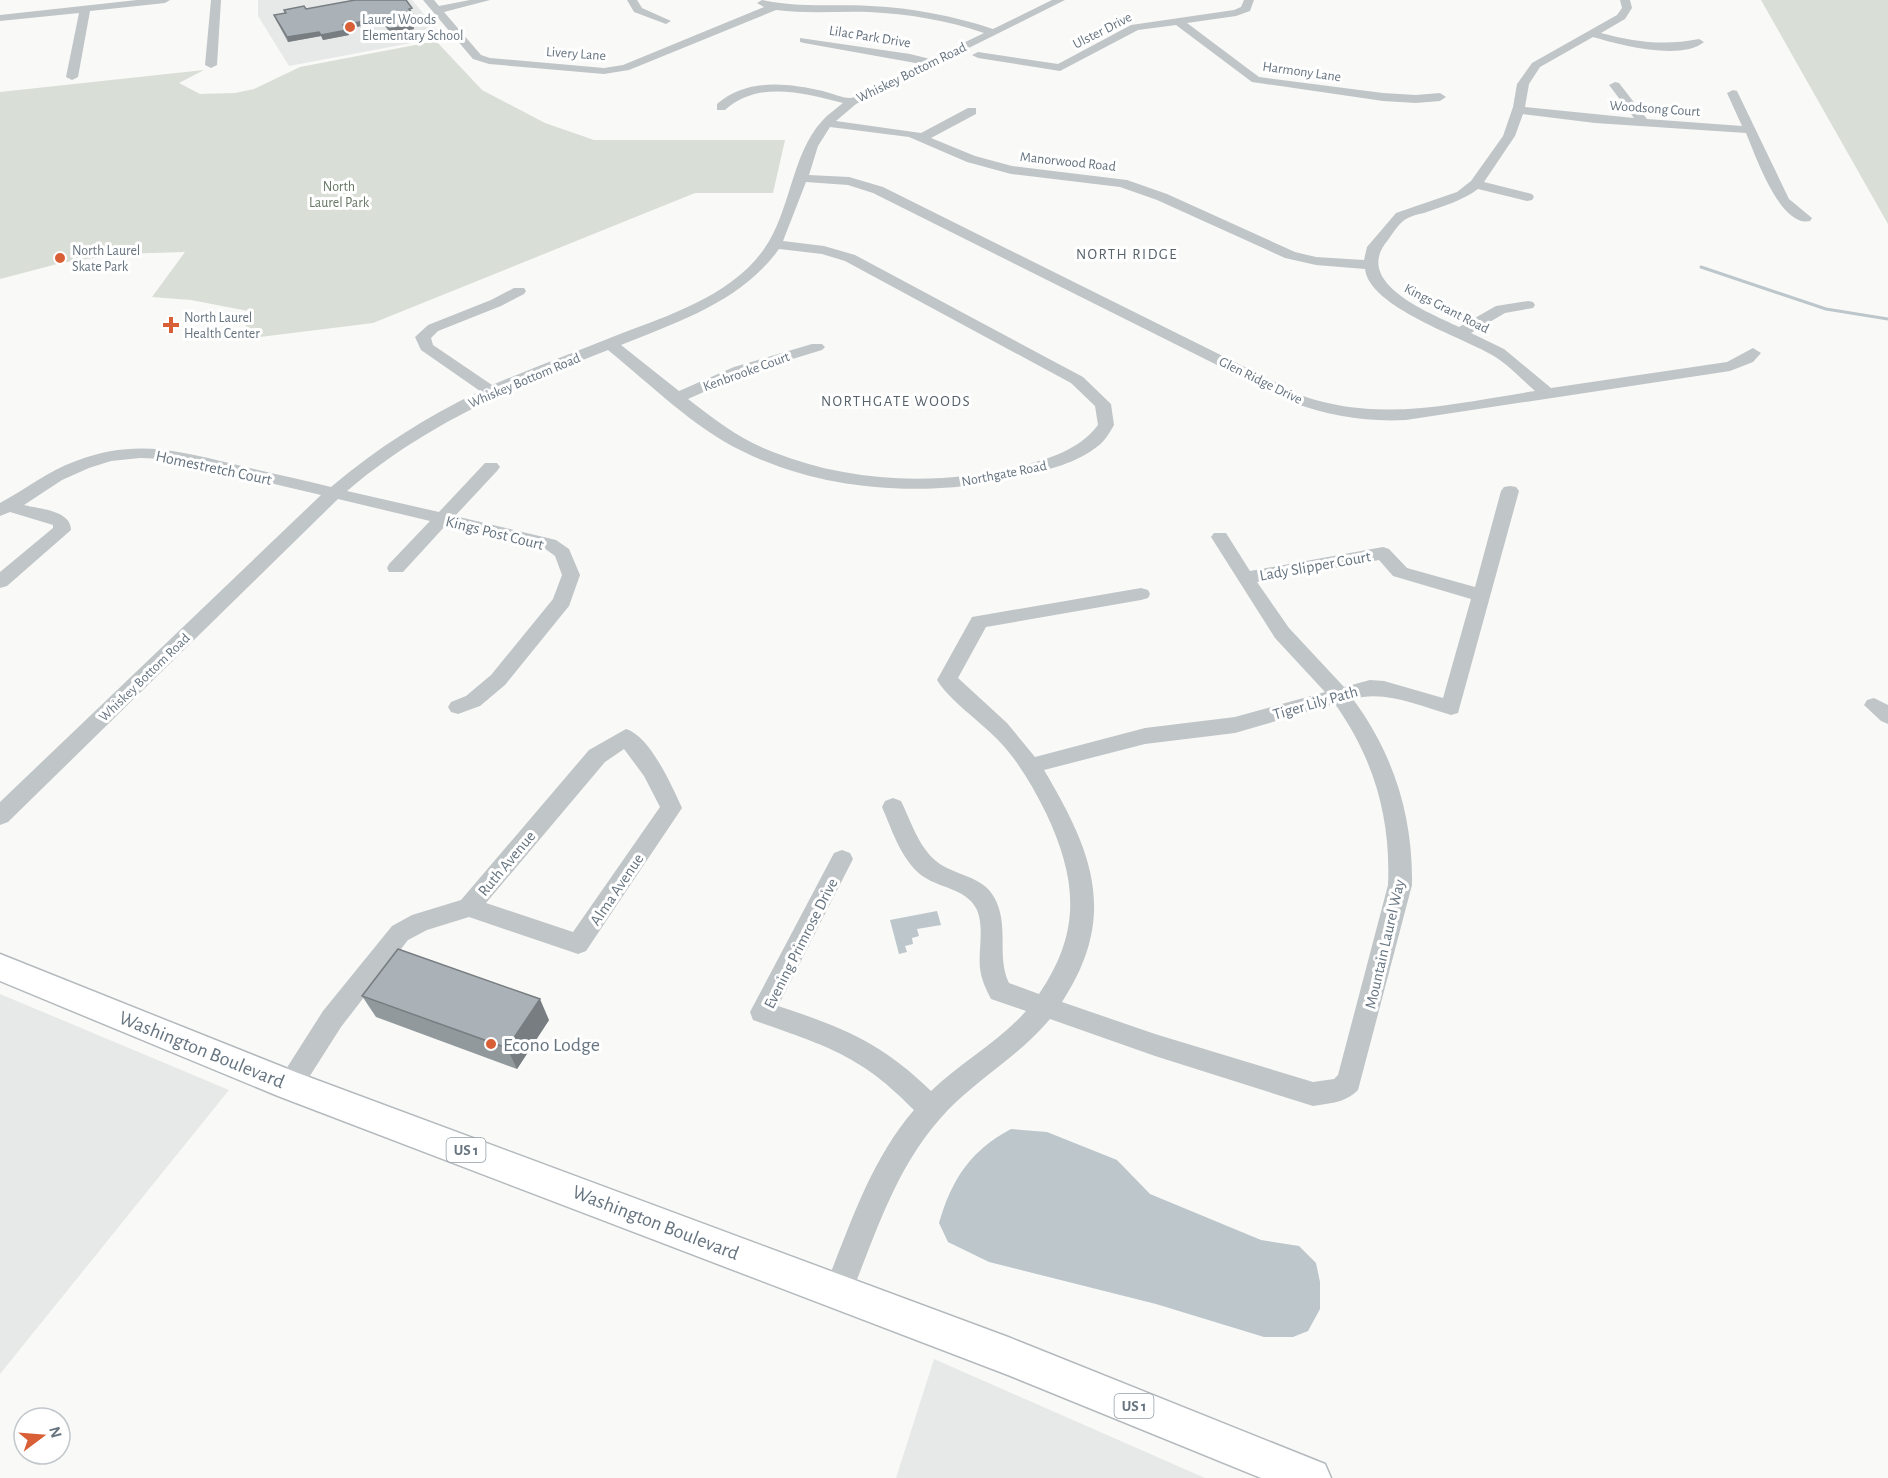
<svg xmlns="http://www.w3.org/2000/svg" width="1888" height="1478" font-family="'Alegreya Sans',sans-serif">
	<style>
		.built { fill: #e7e8e8 }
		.green { fill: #d9ded6 }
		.water { fill: #bcc6cb }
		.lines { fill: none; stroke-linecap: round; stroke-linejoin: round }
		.stream { stroke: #bcc6cb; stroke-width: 3 }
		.major-casing { stroke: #b4b9bd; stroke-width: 3 }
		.minor { fill: #c0c5c8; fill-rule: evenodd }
		.major { fill: #fff; fill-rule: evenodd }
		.wall { fill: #92999d }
		.shaded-wall { fill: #777d80 }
		.building { fill: #aab2b7; stroke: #777d80; stroke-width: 1.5 }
		.poi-dot { fill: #d95f37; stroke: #fff; stroke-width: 2 }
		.labels { text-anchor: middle; stroke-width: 6; stroke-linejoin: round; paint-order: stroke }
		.far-poi-label { font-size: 14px; fill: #667480; stroke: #fff; text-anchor: start }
		.far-street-label { font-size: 14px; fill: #667480; stroke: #fff }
		.far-park-label { font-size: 14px; fill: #677864; stroke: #fff }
		.far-neighbourhood-label { font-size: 15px; letter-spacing: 1.5px; fill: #57626b; stroke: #fff }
		.shield { fill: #fff; stroke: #949ea6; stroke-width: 1.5 }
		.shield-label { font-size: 15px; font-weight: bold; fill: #667480 }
		.street-label { font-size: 16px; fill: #667480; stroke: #fff }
		.near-poi-label { font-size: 20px; fill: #667480; stroke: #fff; text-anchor: start }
		.near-street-label { font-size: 20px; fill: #667480; stroke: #fff }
	</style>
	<rect width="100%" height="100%" fill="#f9f9f7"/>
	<!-- built -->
	<path class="built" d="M 258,0 L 412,0 L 443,37 L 289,66 L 258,16 Z
		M 0,994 L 229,1090 L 0,1374 Z
		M 934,1359 L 1205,1478 L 896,1478 Z"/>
	<!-- green -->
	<path class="green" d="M 1761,0 L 1888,0 L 1888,224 Z
		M 436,41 L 482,90 L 545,123 L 594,140 L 785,140 L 773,193 L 695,193 L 373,323 L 244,339 L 248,311 L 191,300 L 152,297 L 185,252 L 118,254 L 61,263 L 0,279 L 0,92 L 204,70 L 179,83 L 200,94 L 235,93 L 254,89 L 300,67 Z"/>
	<!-- water -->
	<path class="water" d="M 937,911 L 941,925 L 917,929 L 919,936 L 912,938 L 913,944 L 905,946 L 907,952 L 899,954 L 890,920 Z
		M 1011,1129 L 1047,1132 L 1117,1160 L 1150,1194 L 1261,1240 L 1299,1246 L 1316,1263 L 1320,1282 L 1320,1309 L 1308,1331 L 1293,1337 L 1264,1337 L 1156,1304 L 989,1262 L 948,1242 L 939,1223 C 952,1179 970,1151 1011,1129 Z"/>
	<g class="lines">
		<!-- stream -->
		<path class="stream" d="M 1701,267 L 1826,309 L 1888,319"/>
		<defs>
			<path id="major" d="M 0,954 L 298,1073 L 1008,1337 L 1325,1464 L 1331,1478 L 1261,1478 L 1008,1375 L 278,1096 L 0,981 Z"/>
		</defs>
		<!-- major casing -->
		<use href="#major" class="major-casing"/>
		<!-- minor -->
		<path class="minor" d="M 137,0 L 170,0 L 165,3 L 90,11 L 78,77 L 72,80 L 66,77 L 79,13 L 0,21 L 0,15 Z
			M 211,0 L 221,0 L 217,65 L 211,68 L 205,65 Z
			M 423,0 L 434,0 L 439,6 L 470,0 L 490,0 L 444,12 L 481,55 L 490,58 L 604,68 L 623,65 L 764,7 L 757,3 L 762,0 C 799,8 834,4 871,6 C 913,8 954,16 993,29 L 1052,0 L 1065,0 L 856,104 L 836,121 L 921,133 L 968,108 L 976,108 L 976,114 L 931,138 L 975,156 L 1012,166 L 1127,180 L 1167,194 L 1295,252 L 1316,257 L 1364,260 L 1367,247 L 1396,213 L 1457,192 L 1471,181 L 1503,136 L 1513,107 L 1517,84 L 1532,63 L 1617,15 L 1622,8 L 1620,0 L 1630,0 L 1632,8 L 1625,19 L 1601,33 C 1634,42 1665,46 1699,39 L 1704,42 C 1681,61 1620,45 1593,37 L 1540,67 L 1529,84 L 1525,107 L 1634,118 L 1609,85 L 1615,82 L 1619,83 L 1647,119 L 1742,126 L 1727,93 L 1733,90 L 1737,91 L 1789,199 L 1812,218 L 1810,221 C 1780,228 1755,154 1746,133 L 1595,123 L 1523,114 L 1515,136 L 1484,182 L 1532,194 L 1534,197 L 1532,200 L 1527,201 L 1478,189 C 1462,201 1443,206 1424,213 C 1418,214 1411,216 1406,219 C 1399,223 1393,233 1388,240 C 1351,283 1430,313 1459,327 L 1496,306 L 1528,301 L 1533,302 L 1535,305 L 1533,308 L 1505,313 L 1471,333 L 1504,349 L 1551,388 L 1727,362 L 1753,348 L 1761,353 L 1753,362 L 1730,371 L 1406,420 C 1366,422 1329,416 1291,402 L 873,193 L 848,185 L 806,182 L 783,241 L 824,246 L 855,255 L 1083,377 L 1111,404 L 1114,425 C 1110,432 1105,441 1098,446 C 1077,463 1048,470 1022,476 C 931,498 827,493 742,451 C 694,428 650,384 608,350 C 512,388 427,423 347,491 L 439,512 L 485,463 L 497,463 L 500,467 L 497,471 L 455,516 L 556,540 L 569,549 L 580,575 L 569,606 L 505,685 L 480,706 L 458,714 L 451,712 L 448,707 L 451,702 L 466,696 L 491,675 L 553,599 L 562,575 L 555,556 L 544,548 L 446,525 L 403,572 L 389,572 L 387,568 L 389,564 L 430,521 L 338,499 L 8,822 L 0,825 L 0,802 L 321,495 L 169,459 L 140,458 L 111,461 L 89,468 L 62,480 L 24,505 C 39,509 71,510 71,530 L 7,586 L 0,588 L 0,572 L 53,528 L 53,525 L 10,512 L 0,516 L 0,503 C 26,489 48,471 76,461 C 134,439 175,450 233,464 C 265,472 298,479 331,487 C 377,448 426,417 480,391 L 421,350 L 415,337 L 428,325 L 491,300 L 514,288 L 524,288 L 526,291 L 524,294 L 501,306 L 438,331 L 431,338 L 433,345 L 492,385 C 535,367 578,351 620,334 C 670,315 732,295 764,249 C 791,211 791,155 822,121 C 828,114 836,109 843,103 C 804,93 758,80 725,110 L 717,110 L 717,104 C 747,78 786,83 823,91 C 831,93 842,98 850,98 C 858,98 910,69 921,64 L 804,43 L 800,42 L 800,38 L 910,54 L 930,59 L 984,33 C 947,20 908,14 869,12 C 838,11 807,14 776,10 L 629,70 L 604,74 L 489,64 L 473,59 ZM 830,127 L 909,137 L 967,162 L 1011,174 L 1120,187 L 1157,200 L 1285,258 L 1316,265 L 1365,269 C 1369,307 1462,337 1492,355 C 1508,364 1521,379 1535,391 C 1455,403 1381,423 1303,396 L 883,187 L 849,177 L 809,175 L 818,146 ZM 779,249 L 822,254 L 845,261 L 1071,383 L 1095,406 L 1098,425 C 1079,450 1049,459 1020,466 C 939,486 851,483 773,452 C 741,440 715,420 688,399 L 746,373 L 822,350 L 825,347 L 822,344 L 812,344 L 734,367 L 679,391 L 621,345 C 678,322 742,301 779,249 Z
			M 627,0 L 637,0 L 642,8 L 671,21 L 666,24 L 634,12 Z
			M 1244,0 L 1254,0 L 1250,11 L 1236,16 L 1187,23 L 1259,77 L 1383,93 L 1416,95 L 1440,93 L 1446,97 L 1440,101 L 1416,103 L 1383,101 L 1252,82 L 1176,25 L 1138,30 L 1060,71 L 978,58 L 972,55 L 978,52 L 1058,64 L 1131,25 L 1234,10 L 1241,7 Z
			M 1510,486 L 1516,487 L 1519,491 L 1458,713 L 1451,715 C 1419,706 1386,690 1353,699 C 1394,755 1413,816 1412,885 L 1358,1090 C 1345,1103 1331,1103 1313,1106 L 1155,1056 L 1050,1019 C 1020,1055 979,1078 947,1111 C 895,1166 876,1234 848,1302 L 838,1307 L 828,1302 L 823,1292 C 849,1229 869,1162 914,1110 C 860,1054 823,1045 753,1020 L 750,1012 L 834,853 L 842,850 L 850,853 L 853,859 L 778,1006 C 842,1027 882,1043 931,1091 C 961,1062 999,1042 1026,1011 L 991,999 C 986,989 981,979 980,968 C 978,950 985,926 976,908 C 965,888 938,888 921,875 C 901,859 892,830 882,807 L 885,801 L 893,798 L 901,801 C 911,821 918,846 936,861 C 954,876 982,875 994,897 C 1010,925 996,956 1009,983 L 1039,994 C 1082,931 1077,879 1046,813 C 1033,787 1019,762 999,741 C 982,723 948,699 937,680 L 972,617 L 1141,588 L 1148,590 L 1150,594 L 1148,598 L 1141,600 L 986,627 L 958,678 L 1007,723 L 1035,757 L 1145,728 L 1235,717 L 1325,692 L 1275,638 L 1211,537 L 1214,533 L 1226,533 L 1250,571 L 1383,547 L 1389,549 L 1407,568 L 1475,587 L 1501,491 L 1504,487 ZM 1379,560 L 1393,576 L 1471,599 L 1443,698 L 1384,681 L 1370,680 L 1344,687 L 1289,628 L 1257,582 ZM 1335,704 C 1374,759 1391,818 1388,885 L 1338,1075 L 1334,1079 L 1313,1082 L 1155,1034 L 1062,1002 C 1119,915 1092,851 1044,770 L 1145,744 L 1235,733 Z
			M 1874,698 L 1888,705 L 1888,724 L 1881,721 L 1864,705 L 1867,700 Z
			M 626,729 C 650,736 672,786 682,808 L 586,951 L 578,954 L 469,917 L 427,930 L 408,940 L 341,1027 L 299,1093 L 290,1097 L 281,1093 L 277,1085 L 281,1077 L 323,1011 L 392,926 L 412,915 L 461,900 L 589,750 ZM 624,749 L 644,776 L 660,807 L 573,932 L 486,903 L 605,762 Z"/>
		<!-- major -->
		<use href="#major" class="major"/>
	</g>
	<!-- wall -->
	<path class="wall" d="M 306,9 L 414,13 L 413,13 L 415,19 L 409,20 L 413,25 L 414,29 L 391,34 L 382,22 L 346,29 L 349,35 L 323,40 L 321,36 L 288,42 L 276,20 L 274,15 L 285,14 L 284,10 Z
		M 362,996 L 549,1020 L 517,1069 L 376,1017 Z"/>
	<!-- shaded-wall -->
	<path class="shaded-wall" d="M 413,14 L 415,19 L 407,20 L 405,15 Z
		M 381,18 L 382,22 L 345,29 L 343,25 Z
		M 413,25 L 414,29 L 391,34 L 389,29 Z
		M 347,30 L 349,35 L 323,40 L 321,35 Z
		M 319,32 L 321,36 L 288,42 L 287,37 Z
		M 540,999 L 549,1020 L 517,1069 L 507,1048 Z"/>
	<!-- building -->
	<path class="building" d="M 355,0 L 406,0 L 412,8 L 409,9 L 413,14 L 405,15 L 413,25 L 389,29 L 381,18 L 343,25 L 347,30 L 321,35 L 319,32 L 287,37 L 274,15 L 286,13 L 284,10 L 304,6 L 306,9 Z
		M 398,949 L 540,999 L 507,1048 L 362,996 Z"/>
	<!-- markers -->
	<g class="poi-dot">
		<circle cx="350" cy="27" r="6"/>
		<circle cx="60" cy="258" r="6"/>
		<path d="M168 316h6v6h6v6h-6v6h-6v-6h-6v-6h6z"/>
		<circle cx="491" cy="1044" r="6"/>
	</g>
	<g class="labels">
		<!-- far-poi labels -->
		<g class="far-poi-label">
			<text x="362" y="24">Laurel Woods<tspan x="362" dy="16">Elementary School</tspan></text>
			<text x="72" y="255">North Laurel<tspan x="72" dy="16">Skate Park</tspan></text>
			<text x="184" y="322">North Laurel<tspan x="184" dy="16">Health Center</tspan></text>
		</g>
		<!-- far-street labels -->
		<g class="far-street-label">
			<text transform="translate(1102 30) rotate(-27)" y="5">Ulster Drive</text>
			<text transform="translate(870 36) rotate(9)" y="5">Lilac Park Drive</text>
			<text transform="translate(576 53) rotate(4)" y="5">Livery Lane</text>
			<text transform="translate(1302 71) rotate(8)" y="5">Harmony Lane</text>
			<text transform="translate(911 72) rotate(-26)" y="5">Whiskey Bottom Road</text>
			<text transform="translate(1655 108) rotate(4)" y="5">Woodsong Court</text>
			<text transform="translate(1068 161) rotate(6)" y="5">Manorwood Road</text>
			<text transform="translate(1447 308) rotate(27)" y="5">Kings Grant Road</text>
			<text transform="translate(746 371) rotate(-20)" y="5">Kenbrooke Court</text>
			<text transform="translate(524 380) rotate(-23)" y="5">Whiskey Bottom Road</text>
			<text transform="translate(1261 380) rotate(26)" y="5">Glen Ridge Drive</text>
			<text transform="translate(1004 473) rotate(-11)" y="5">Northgate Road</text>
			<text transform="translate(144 677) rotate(-44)" y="5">Whiskey Bottom Road</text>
		</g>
		<!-- far-park labels -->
		<g class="far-park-label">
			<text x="339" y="191">North<tspan x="339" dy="16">Laurel Park</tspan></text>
		</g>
		<!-- far-neighbourhood labels -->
		<g class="far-neighbourhood-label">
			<text x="1127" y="259">NORTH RIDGE</text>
			<text x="896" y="406">NORTHGATE WOODS</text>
		</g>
		<!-- shield labels -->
		<g class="shield">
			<rect x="446.5" y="1138" width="39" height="24" rx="4.5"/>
			<rect x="1114.5" y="1394" width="39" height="24" rx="4.5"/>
		</g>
		<g class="shield-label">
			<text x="466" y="1155">US 1</text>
			<text x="1134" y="1411">US 1</text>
		</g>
		<!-- street labels -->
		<g class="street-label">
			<text transform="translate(214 467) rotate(12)" y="6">Homestretch Court</text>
			<text transform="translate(495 532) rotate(14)" y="6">Kings Post Court</text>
			<text transform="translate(1315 565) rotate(-10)" y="6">Lady Slipper Court</text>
			<text transform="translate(1315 702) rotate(-16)" y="6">Tiger Lily Path</text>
			<text transform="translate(506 863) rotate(-50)" y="6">Ruth Avenue</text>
			<text transform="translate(616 889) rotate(-56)" y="6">Alma Avenue</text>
			<text transform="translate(800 943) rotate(-63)" y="6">Evening Primrose Drive</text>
			<text transform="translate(1384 944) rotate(-77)" y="6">Mountain Laurel Way</text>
		</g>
		<!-- near-poi labels -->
		<g class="near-poi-label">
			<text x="503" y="1051">Econo Lodge</text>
		</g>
		<!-- near-street labels -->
		<g class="near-street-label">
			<text transform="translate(202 1049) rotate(22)" y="7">Washington Boulevard</text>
			<text transform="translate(656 1222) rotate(21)" y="7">Washington Boulevard</text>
		</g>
	</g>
	<!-- north arrow -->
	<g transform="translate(42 1436) rotate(74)"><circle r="28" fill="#ffffff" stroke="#c2c7cc" stroke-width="1.5"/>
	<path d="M0-4.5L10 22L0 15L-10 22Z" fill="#d95f37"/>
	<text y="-9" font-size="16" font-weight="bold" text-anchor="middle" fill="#667480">N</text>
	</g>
</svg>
